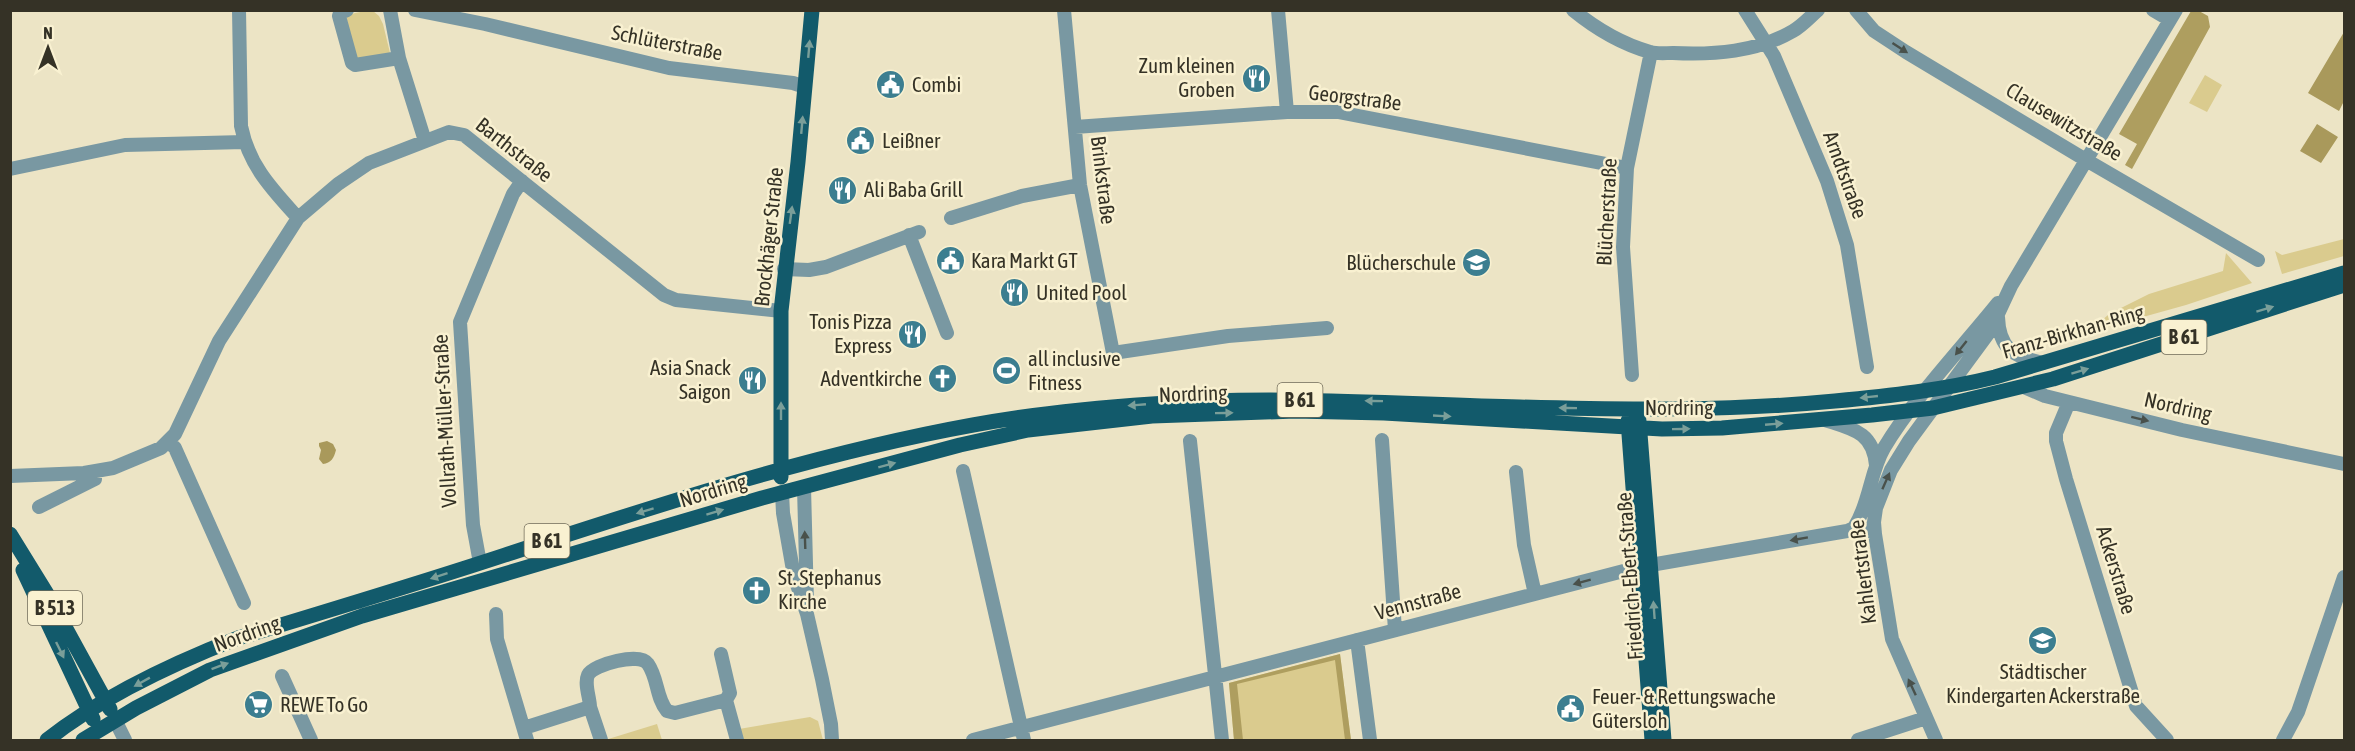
<svg xmlns="http://www.w3.org/2000/svg" width="2355" height="751" font-family="'Asap Condensed',sans-serif">
	<style>
		.green { fill: #dacb8e }
		.forest { fill: #ae9e5f }
		.water { fill: #a9995b }
		.lines { fill: none; stroke-linecap: round; stroke-linejoin: round }
		.minor { stroke: #7998a2; stroke-width: 14 }
		.major { stroke: #125a6b; stroke-width: 15 }
		.oneway { fill: #49514b }
		.oneway2 { fill: #7a9e99 }
		.labels { text-anchor: middle; stroke-width: 5; stroke-linejoin: round; paint-order: stroke }
		.shield { fill: #f9f1d1; stroke: #706b59; stroke-width: 1.5 }
		.shield-label { font-size: 20px; font-weight: bold; fill: #353226 }
		.street-label { font-size: 21px; fill: #353226; stroke: #f9f1d1 }
		.poi-label { font-size: 21px; fill: #353226; stroke: #f9f1d1; text-anchor: start }
	</style>
	<rect width="100%" height="100%" fill="#ece4c5"/>
	<!-- green -->
	<path class="green" d="M 365,11 L 373,11 L 379,16 L 383,24 L 390,53 L 354,59 L 346,15 Z
		M 2205,75 L 2222,85 L 2207,112 L 2189,103 Z
		M 2344,239 L 2344,256 L 2282,274 L 2275,251 L 2282,255 Z
		M 2226,253 L 2252,283 L 2186,305 L 2089,332 L 2109,314 L 2149,294 L 2223,271 Z
		M 1340,654 L 1351,740 L 1234,740 L 1229,683 Z
		M 810,717 L 818,721 L 823,740 L 739,740 L 739,729 Z
		M 657,724 L 662,740 L 605,740 Z"/>
	<!-- forest -->
	<path class="forest" d="M 2191,11 L 2199,11 L 2208,16 L 2210,27 L 2132,169 L 2125,165 L 2137,144 L 2119,134 Z
		M 1340,654 L 1351,740 L 1345,740 L 1335,660 L 1237,684 L 1243,740 L 1234,740 L 1229,683 Z"/>
	<!-- water -->
	<path class="water" d="M 2344,32 L 2344,101 L 2339,111 L 2308,93 Z
		M 2317,124 L 2338,137 L 2321,163 L 2300,151 Z
		M 327,441 L 333,444 L 336,450 C 334,458 331,463 323,464 L 319,459 L 321,450 L 319,446 L 319,443 Z"/>
	<g class="lines">
		<!-- minor -->
		<path class="minor" d="M 239,10 L 241,126 C 249,166 272,189 298,218
			M 347,10 L 340,13 L 339,16 L 352,63 L 355,65 L 399,58
			M 390,10 L 399,58 L 425,141
			M 415,10 L 485,24 L 669,68 L 793,83 L 805,87
			M 1064,10 L 1080,185 L 1113,353 L 1228,336 L 1327,328
			M 1278,10 L 1287,112
			M 1573,10 C 1595,28 1622,44 1650,52 C 1657,54 1665,53 1673,53 C 1714,55 1757,52 1793,31 C 1802,26 1810,17 1818,10
			M 1745,10 L 1774,56 L 1827,181 L 1847,245 L 1867,367
			M 1856,10 L 1874,31 L 1906,52 L 2086,160 L 2258,260
			M 2153,10 L 2170,20
			M 1075,127 L 1287,112 L 1338,112 L 1627,168
			M 10,169 L 125,145 L 244,142
			M 951,218 L 1022,196 L 1080,185
			M 909,235 L 947,333
			M 784,269 L 809,270 L 826,267 L 919,232
			M 1998,317 C 1999,349 2014,357 2043,363
			M 1632,375 L 1623,247 L 1627,168 L 1651,52
			M 2024,387 L 2045,396 L 2182,430 L 2344,464
			M 2069,402 L 2056,433 L 2056,441 L 2066,479 L 2136,706 L 2167,740
			M 1825,420 C 1853,429 1873,432 1876,465
			M 1382,440 L 1395,630
			M 1190,441 L 1222,740
			M 169,442 L 175,448 L 244,603
			M 963,471 L 1024,740
			M 1516,472 L 1524,545 L 1535,594
			M 10,476 L 84,473 L 113,468 L 161,448 L 175,434 L 219,341 L 298,218 L 338,184 L 369,163 L 449,132 L 464,135 L 664,295 L 676,300 L 781,311
			M 804,487 L 807,603
			M 782,492 L 783,513 L 794,576 L 807,614 L 822,679 L 831,724 L 832,740
			M 39,507 L 95,479 L 95,472
			M 1855,526 C 1870,502 1870,472 1884,448 C 1914,398 1961,349 1998,303
			M 480,563 L 473,525 L 460,322 L 513,194 L 522,181
			M 496,614 L 497,639 L 527,740
			M 1357,640 L 1370,740
			M 721,654 L 730,693 L 726,700 L 737,740
			M 282,676 L 311,740
			M 590,707 C 590,698 584,684 588,675 C 594,664 640,652 648,664 C 658,678 656,698 667,711 L 675,713 L 726,700
			M 115,720 L 125,740
			M 524,728 L 590,707 L 601,740
			M 973,740 L 1639,567 L 1847,531 C 1858,526 1864,526 1875,534
			M 1858,740 L 1926,718
			M 1936,740 L 1892,639 L 1875,534 L 1874,522 L 1876,508 L 1891,470 L 1909,441 L 1990,331 L 2011,286 L 2176,10
			M 2283,740 L 2298,712 L 2344,577"/>
		<!-- major -->
		<path class="major" d="M 1628,421 L 1652,740
			M 1639,421 L 1664,740
			M 781,477 L 781,311 L 798,162 L 812,10
			M 10,534 L 47,594 L 110,709
			M 23,570 L 93,719
			M 47,740 C 100,698 174,663 238,638 C 327,611 417,584 505,555 C 658,505 813,454 973,425 C 1032,414 1092,408 1152,404 C 1275,395 1397,404 1520,407 C 1625,410 1731,411 1835,401 C 1889,396 1943,390 1995,377 L 2344,273
			M 83,740 L 136,708 L 210,670 L 362,616 L 762,498 L 960,445 L 1028,430 L 1152,416 L 1295,411 L 1384,413 L 1662,429 L 1722,428 L 1872,415 L 1933,408 L 2053,379 L 2344,285"/>
	</g>
	<!-- one-way arrows -->
	<defs><path id="oneway-solid" d="M-6-.8H1V-3.2L6.5 0L1 3.2V.8H-6Z" transform="scale(1.5)"/></defs>
	<g class="oneway">
		<use href="#oneway-solid" transform="translate(1900 48) rotate(33)"/>
		<use href="#oneway-solid" transform="translate(1961 348) rotate(129)"/>
		<use href="#oneway-solid" transform="translate(2140 419) rotate(14)"/>
		<use href="#oneway-solid" transform="translate(1886 481) rotate(-66)"/>
		<use href="#oneway-solid" transform="translate(1799 539) rotate(170)"/>
		<use href="#oneway-solid" transform="translate(805 540) rotate(-92)"/>
		<use href="#oneway-solid" transform="translate(1582 582) rotate(165)"/>
		<use href="#oneway-solid" transform="translate(1912 687) rotate(-115)"/>
	</g>
	<g class="oneway2">
		<use href="#oneway-solid" transform="translate(809 49) rotate(-85)"/>
		<use href="#oneway-solid" transform="translate(802 125) rotate(-85)"/>
		<use href="#oneway-solid" transform="translate(791 215) rotate(-82)"/>
		<use href="#oneway-solid" transform="translate(2265 309) rotate(-17)"/>
		<use href="#oneway-solid" transform="translate(2080 371) rotate(-17)"/>
		<use href="#oneway-solid" transform="translate(1869 397) rotate(174)"/>
		<use href="#oneway-solid" transform="translate(1374 401) rotate(-179)"/>
		<use href="#oneway-solid" transform="translate(1137 405) rotate(175)"/>
		<use href="#oneway-solid" transform="translate(1568 408) rotate(-179)"/>
		<use href="#oneway-solid" transform="translate(781 411) rotate(-90)"/>
		<use href="#oneway-solid" transform="translate(1224 413) rotate(-1)"/>
		<use href="#oneway-solid" transform="translate(1442 416) rotate(3)"/>
		<use href="#oneway-solid" transform="translate(1774 424) rotate(-5)"/>
		<use href="#oneway-solid" transform="translate(1681 429) rotate(-1)"/>
		<use href="#oneway-solid" transform="translate(887 465) rotate(-15)"/>
		<use href="#oneway-solid" transform="translate(645 511) rotate(163)"/>
		<use href="#oneway-solid" transform="translate(715 512) rotate(-17)"/>
		<use href="#oneway-solid" transform="translate(439 576) rotate(162)"/>
		<use href="#oneway-solid" transform="translate(1654 610) rotate(-94)"/>
		<use href="#oneway-solid" transform="translate(60 650) rotate(64)"/>
		<use href="#oneway-solid" transform="translate(220 666) rotate(-20)"/>
		<use href="#oneway-solid" transform="translate(142 682) rotate(151)"/>
	</g>
	<!-- icons -->
	<defs>
		<symbol id="restaurant-disc" viewBox="-11 -11 22 22"><circle r="9.5" fill="#3c7e90" stroke="#f9f1d1"/><path d="M-5-6h1v4h1v-4h1v4h1v-4h1v5L-1.5 .5V6h-2V.5L-5-1ZM5-6V6H3V1.5H1.5Q1.5-4 5-6Z" fill="#fff"/></symbol>
		<symbol id="civic-disc" viewBox="-11 -11 22 22"><circle r="9.5" fill="#3c7e90" stroke="#f9f1d1"/><path d="M-.6-6.5H3V-4.5H.6V-3L4-1V1h2V6H-6V1h2V-1L-.6-3ZM-1.2 2.5V6h2.4V2.5Z" fill="#fff"/></symbol>
		<symbol id="school-disc" viewBox="-11 -11 22 22"><circle r="9.5" fill="#3c7e90" stroke="#f9f1d1"/><path d="M0-5L7-2L0 1L-7-2ZM-4 1L0 2.5L4 1V4Q0 6-4 4Z" fill="#fff"/></symbol>
		<symbol id="stadium-disc" viewBox="-11 -11 22 22"><circle r="9.5" fill="#3c7e90" stroke="#f9f1d1"/><path d="M0-5a6.5 5 0 1 0 0 10a6.5 5 0 1 0 0-10ZM-3.5-1.8h7v3.6h-7Z" fill="#fff"/></symbol>
		<symbol id="church-disc" viewBox="-11 -11 22 22"><circle r="9.5" fill="#3c7e90" stroke="#f9f1d1"/><path d="M-1.2-6h2.4v3.5h3.3v2.4h-3.3V6h-2.4V-.1h-3.3v-2.4h3.3Z" fill="#fff"/></symbol>
		<symbol id="supermarket-disc" viewBox="-11 -11 22 22"><circle r="9.5" fill="#3c7e90" stroke="#f9f1d1"/><path d="M-6-5.5h2.5l.6 2H6L4.5 2H-2.5L-4.4-4H-6ZM-1.5 3.2a1.3 1.3 0 1 0 .1 0ZM3 3.2a1.3 1.3 0 1 0 .1 0Z" fill="#fff"/></symbol>
	</defs>
	<g fill-rule="evenodd">
		<use href="#restaurant-disc" x="1240" y="62" width="33" height="33"/>
		<use href="#civic-disc" x="874" y="68" width="33" height="33"/>
		<use href="#civic-disc" x="844" y="124" width="33" height="33"/>
		<use href="#restaurant-disc" x="826" y="174" width="33" height="33"/>
		<use href="#civic-disc" x="934" y="244" width="33" height="33"/>
		<use href="#school-disc" x="1460" y="246" width="33" height="33"/>
		<use href="#restaurant-disc" x="998" y="276" width="33" height="33"/>
		<use href="#restaurant-disc" x="896" y="318" width="33" height="33"/>
		<use href="#stadium-disc" x="990" y="354" width="33" height="33"/>
		<use href="#church-disc" x="926" y="362" width="33" height="33"/>
		<use href="#restaurant-disc" x="736" y="364" width="33" height="33"/>
		<use href="#church-disc" x="740" y="574" width="33" height="33"/>
		<use href="#school-disc" x="2026" y="624" width="33" height="33"/>
		<use href="#supermarket-disc" x="242" y="688" width="33" height="33"/>
		<use href="#civic-disc" x="1554" y="692" width="33" height="33"/>
	</g>
	<g class="labels">
		<!-- shield labels -->
		<g class="shield">
			<rect x="2161.5" y="320" width="45" height="34" rx="4.5"/>
			<rect x="1277.5" y="383" width="45" height="34" rx="4.5"/>
			<rect x="524.5" y="524" width="45" height="34" rx="4.5"/>
			<rect x="28" y="591" width="54" height="34" rx="4.5"/>
		</g>
		<g class="shield-label">
			<text x="2184" y="344">B 61</text>
			<text x="1300" y="407">B 61</text>
			<text x="547" y="548">B 61</text>
			<text x="55" y="615">B 513</text>
		</g>
		<!-- street labels -->
		<g class="street-label">
			<text transform="translate(667 43) rotate(11)" y="7">Schlüterstraße</text>
			<text transform="translate(1355 98) rotate(7)" y="7">Georgstraße</text>
			<text transform="translate(2064 122) rotate(31)" y="7">Clausewitzstraße</text>
			<text transform="translate(514 150) rotate(38)" y="7">Barthstraße</text>
			<text transform="translate(1845 175) rotate(70)" y="7">Arndtstraße</text>
			<text transform="translate(1103 180) rotate(83)" y="7">Brinkstraße</text>
			<text transform="translate(1607 212) rotate(-87)" y="7">Blücherstraße</text>
			<text transform="translate(769 237) rotate(-84)" y="7">Brockhäger Straße</text>
			<text transform="translate(2073 332) rotate(-16)" y="7">Franz-Birkhan-Ring</text>
			<text transform="translate(1193 394) rotate(-2)" y="7">Nordring</text>
			<text transform="translate(2178 407) rotate(13)" y="7">Nordring</text>
			<text x="1679" y="415">Nordring</text>
			<text transform="translate(445 421) rotate(-93)" y="7">Vollrath-Müller-Straße</text>
			<text transform="translate(713 491) rotate(-17)" y="7">Nordring</text>
			<text transform="translate(2116 570) rotate(73)" y="7">Ackerstraße</text>
			<text transform="translate(1863 572) rotate(-97)" y="7">Kahlertstraße</text>
			<text transform="translate(1630 576) rotate(-94)" y="7">Friedrich-Ebert-Straße</text>
			<text transform="translate(1418 602) rotate(-15)" y="7">Vennstraße</text>
			<text transform="translate(247 634) rotate(-20)" y="7">Nordring</text>
		</g>
		<!-- poi labels -->
		<g class="poi-label">
			<text x="1235" y="73" text-anchor="end">Zum kleinen<tspan x="1235" dy="24">Groben</tspan></text>
			<text x="912" y="92">Combi</text>
			<text x="882" y="148">Leißner</text>
			<text x="864" y="197">Ali Baba Grill</text>
			<text x="971" y="268">Kara Markt GT</text>
			<text x="1456" y="270" text-anchor="end">Blücherschule</text>
			<text x="1036" y="300">United Pool</text>
			<text x="892" y="329" text-anchor="end">Tonis Pizza<tspan x="892" dy="24">Express</tspan></text>
			<text x="1028" y="366">all inclusive<tspan x="1028" dy="24">Fitness</tspan></text>
			<text x="731" y="375" text-anchor="end">Asia Snack<tspan x="731" dy="24">Saigon</tspan></text>
			<text x="922" y="386" text-anchor="end">Adventkirche</text>
			<text x="778" y="585">St. Stephanus<tspan x="778" dy="24">Kirche</tspan></text>
			<text x="2043" y="679" text-anchor="middle">Städtischer<tspan x="2043" dy="24">Kindergarten Ackerstraße</tspan></text>
			<text x="1592" y="704">Feuer- &amp; Rettungswache<tspan x="1592" dy="24">Gütersloh</tspan></text>
			<text x="280" y="712">REWE To Go</text>
		</g>
	</g>
	<!-- border -->
	<rect width="2355" height="751" fill="none" stroke="#353226" stroke-width="24"/>
	<!-- north arrow -->
	<g transform="translate(48 48)" stroke="#f9f1d1" stroke-width="4.5" paint-order="stroke">
	<path d="M0-4.5L10 22L0 15L-10 22Z" fill="#353226"/>
	<text y="-9" font-size="16" font-weight="bold" text-anchor="middle" fill="#353226">N</text>
	</g>
</svg>
